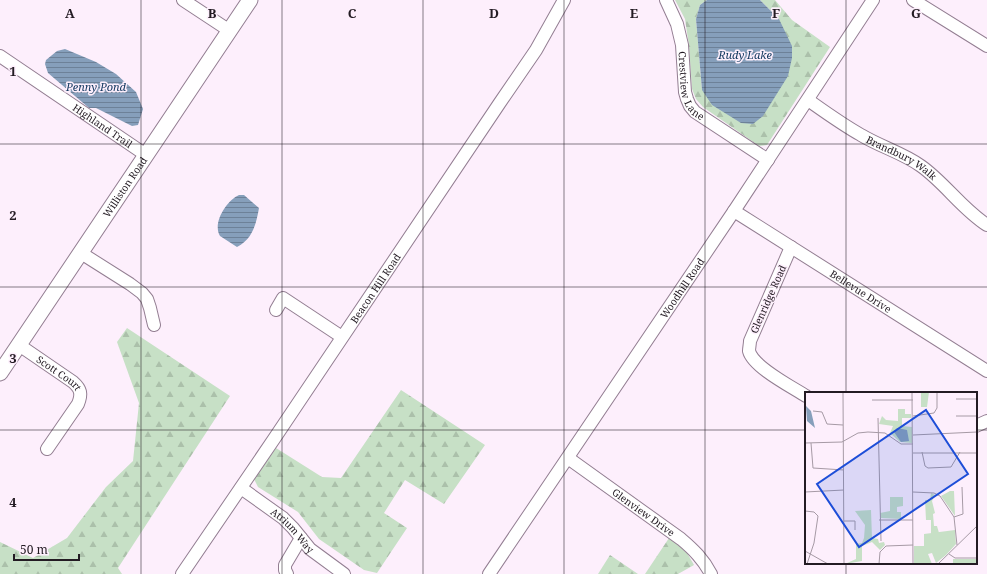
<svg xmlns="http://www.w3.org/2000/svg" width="987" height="574" font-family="'Noto Serif',serif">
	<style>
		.forest { fill: url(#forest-firs) }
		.water { fill: url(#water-rules) }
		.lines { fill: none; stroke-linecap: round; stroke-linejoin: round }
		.minor-casing { stroke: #937e92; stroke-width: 14 }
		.major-casing { stroke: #937e92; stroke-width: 17 }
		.minor { stroke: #fff; stroke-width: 12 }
		.major { stroke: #fff; stroke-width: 15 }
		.grid { fill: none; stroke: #231b23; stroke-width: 1; stroke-opacity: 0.55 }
		.labels { text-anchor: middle; stroke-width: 3; stroke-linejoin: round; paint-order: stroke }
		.street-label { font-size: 10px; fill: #231b23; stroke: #fdeffc }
		.water-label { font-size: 11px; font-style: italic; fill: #153a61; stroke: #fdeffc }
		.inset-road { fill: none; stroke: #a69aa5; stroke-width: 1 }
		.view { fill: #1d4ed8; fill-opacity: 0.15; stroke: #1d4ed8; stroke-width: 2 }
		.inset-edge { fill: none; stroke: #231b23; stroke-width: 2 }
		.grid-label { font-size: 13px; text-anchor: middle; font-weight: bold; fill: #231b23; stroke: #fdeffc; stroke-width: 3; stroke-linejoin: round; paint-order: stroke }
	</style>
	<defs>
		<pattern id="forest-firs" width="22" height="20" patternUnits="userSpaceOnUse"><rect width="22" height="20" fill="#c7e0c6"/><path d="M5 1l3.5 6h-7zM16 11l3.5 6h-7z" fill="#abc0aa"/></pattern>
		<pattern id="water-rules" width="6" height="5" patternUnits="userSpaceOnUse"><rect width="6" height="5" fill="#869fbb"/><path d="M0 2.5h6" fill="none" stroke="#6d8198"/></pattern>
	</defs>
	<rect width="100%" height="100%" fill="#fdeffc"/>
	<!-- forest -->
	<path class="forest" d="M 675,0 L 707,0 L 700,5 L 696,19 L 702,90 L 779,19 L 760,0 L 775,0 L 792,20 L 830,47 L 767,145 L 759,146 L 703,107 L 696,99 L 692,89 L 689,46 L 685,19 Z
		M 127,328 L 230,396 L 118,568 L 122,574 L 0,574 L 0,542 L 33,558 L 67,538 L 106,487 L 133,461 L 139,403 L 117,342 Z
		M 401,390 L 485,445 L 444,504 L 405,480 L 384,513 L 407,528 L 377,573 L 364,570 L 319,539 L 298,512 L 258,487 L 254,479 L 276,448 L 322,477 L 341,478 Z
		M 669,538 L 686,551 L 694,565 L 678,574 L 645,574 Z
		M 610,555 L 638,574 L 598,574 Z"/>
	<!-- water -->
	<path class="water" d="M 707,0 L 760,0 L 779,19 L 792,46 L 792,58 L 788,76 L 763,116 L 753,124 L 741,123 L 712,105 L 702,90 L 696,19 L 700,5 Z
		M 65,49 L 96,62 L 116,74 L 136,92 L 143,109 L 138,125 L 132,126 L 96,108 L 89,108 L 48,73 L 45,64 L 46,60 L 57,51 Z
		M 239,195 L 244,195 L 259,208 C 256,224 253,239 237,247 L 220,236 C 212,223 227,200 239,195 Z"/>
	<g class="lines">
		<defs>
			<g id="minor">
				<path d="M 183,0 L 230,31"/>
				<path id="s1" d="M 666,0 L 677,24 L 682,45 L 685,92 L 687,99 L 690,106 L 695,112 L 768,160"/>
				<path d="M 913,0 L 987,46"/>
				<path id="s2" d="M 0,56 L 146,155"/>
				<path id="s3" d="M 808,100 C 825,112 843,125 861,135 C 881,147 903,153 921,166 C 945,183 962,209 987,225"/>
				<path id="s4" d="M 734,211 L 987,371"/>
				<path d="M 791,247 L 750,341 C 750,344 749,348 749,351 C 753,367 792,387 806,396"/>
				<path d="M 81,253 L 130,284 L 142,293 L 147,299 L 150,308 L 154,325"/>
				<path d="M 276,310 L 283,298 L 342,337"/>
				<path id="s5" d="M 19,345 L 73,382 C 81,389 82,394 78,404 L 47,449"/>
				<path d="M 976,426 L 987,421"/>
				<path id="s6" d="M 568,458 L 681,539 C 694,550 703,559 711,574"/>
				<path id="s7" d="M 241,488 L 283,518 L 293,528 L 310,549 L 344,574"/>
				<path id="s8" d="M 182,574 L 276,436 L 499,104 L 536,50 L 564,0"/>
				<path d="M 287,574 L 285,570 L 285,565 L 301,538"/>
				<path id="s9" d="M 489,574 L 734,211 L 873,0"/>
			</g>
			<g id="major">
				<path id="s10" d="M 0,373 L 250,0"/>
			</g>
		</defs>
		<!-- minor casing -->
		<use href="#minor" class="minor-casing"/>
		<!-- major casing -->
		<use href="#major" class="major-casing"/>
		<!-- minor -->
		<use href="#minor" class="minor"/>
		<!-- major -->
		<use href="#major" class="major"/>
	</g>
	<!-- grid -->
	<path class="grid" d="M 141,0 L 141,574M 282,0 L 282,574M 423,0 L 423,574M 564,0 L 564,574M 705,0 L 705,574M 846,0 L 846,393M 0,144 L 987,144M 0,287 L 987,287M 0,430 L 806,430M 976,430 L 987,430M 846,563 L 846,574"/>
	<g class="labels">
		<!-- street labels -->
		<g class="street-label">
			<text dy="4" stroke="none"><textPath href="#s1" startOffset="91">Crestview Lane</textPath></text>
			<text dy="4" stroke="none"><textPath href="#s2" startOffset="124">Highland Trail</textPath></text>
			<text dy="4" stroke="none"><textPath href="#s3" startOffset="110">Brandbury Walk</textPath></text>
			<text dy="4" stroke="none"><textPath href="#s10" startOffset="224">Williston Road</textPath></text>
			<text dy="4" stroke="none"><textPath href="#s8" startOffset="345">Beacon Hill Road</textPath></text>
			<text dy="4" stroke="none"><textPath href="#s9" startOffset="345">Woodhill Road</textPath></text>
			<text dy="4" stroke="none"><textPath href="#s4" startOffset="150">Bellevue Drive</textPath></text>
			<text transform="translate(768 299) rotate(-66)" y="4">Glenridge Road</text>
			<text dy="4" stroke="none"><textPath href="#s5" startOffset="49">Scott Court</textPath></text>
			<text dy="4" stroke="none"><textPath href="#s6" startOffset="93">Glenview Drive</textPath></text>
			<text dy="4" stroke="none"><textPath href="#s7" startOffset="67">Atrium Way</textPath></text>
		</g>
		<!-- water labels -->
		<g class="water-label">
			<text x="745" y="59">Rudy Lake</text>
			<text x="96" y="91">Penny Pond</text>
		</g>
	</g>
	<!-- overview -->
	<g transform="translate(805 392)">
		<rect width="172" height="172" fill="#fdeffc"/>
		<path d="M 116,0 L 124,0 L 122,15 L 116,15 ZM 93,17 L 100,17 L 100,22 L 106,22 L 106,26 L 97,26 L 97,34 L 107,35 L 107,51 L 95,50 L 85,41 L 88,34 L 74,32 L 77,24 L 81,28 L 93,29 ZM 145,99 L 149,99 L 150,124 L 136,104 ZM 126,101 L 130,103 L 127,109 L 130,121 L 128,122 L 129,134 L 132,134 L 134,141 L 129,142 L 126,142 L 126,128 L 121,128 L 120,108 L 125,108 ZM 85,105 L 98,105 L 98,114 L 92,115 L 92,120 L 96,120 L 96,127 L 76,126 L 75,121 L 85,119 ZM 66,118 L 67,146 L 73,147 L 74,151 L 79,150 L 80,153 L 75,158 L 67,150 L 57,154 L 57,169 L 40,172 L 51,167 L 51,152 L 57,151 L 59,146 L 60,133 L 50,119 Z" fill="#c7e0c6"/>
		<path d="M 150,138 L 151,152 L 141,163 L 131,171 L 127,161 L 123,162 L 127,172 L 109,172 L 109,154 L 119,154 L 119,142 ZM 148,167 L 172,167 L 172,172 L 148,172 Z" fill="#c7e0c6"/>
		<path d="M 145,140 L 146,152 L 136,148 L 138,155 L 128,155 L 128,146 L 135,147 L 134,142 ZM111.5 161a5.5 5.5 0 1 1 11 0a5.5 5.5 0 1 1-11 0Z" fill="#c7e0c6"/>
		<path d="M 1,14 L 6,19 L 10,36 L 2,29 ZM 92,36 L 102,38 L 104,49 L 96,50 L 89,40 Z" fill="#869fbb"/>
		<path class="inset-road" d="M 38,0 L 39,172M 107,0 L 108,172M 151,7 L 172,7M 67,8 L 108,8M 8,19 L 17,20 L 22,32 L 38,33M 108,24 L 129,21 L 132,16 L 132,0M 151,24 L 172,24M 73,26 L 76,149M 108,43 L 172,40M 0,51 L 37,50 L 53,41 L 63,40 L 80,41 L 96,52 L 108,52M 6,51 L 8,76 L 39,78M 117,60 L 120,74 L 123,76 L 146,75 L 155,60M 108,61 L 172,61M 0,100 L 39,98M 108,100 L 129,101 L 135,104 L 149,125 L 152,153M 0,119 L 9,120 L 13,124 L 9,151 L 2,172M 149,125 L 158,122 L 157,95M 74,128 L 108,128M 39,129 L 50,129 L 50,138M 0,159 L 23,172M 144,162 L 150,166 L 172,166M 74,172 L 75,160 L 81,154 L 108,153M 133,172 L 172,134"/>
		<path class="view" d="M 121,18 L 163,82 L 54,155 L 12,92 Z"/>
		<rect width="172" height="172" class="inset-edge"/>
	</g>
	<g class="grid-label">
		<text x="70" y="18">A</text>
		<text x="212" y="18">B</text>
		<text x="352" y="18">C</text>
		<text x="494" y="18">D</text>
		<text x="634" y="18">E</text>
		<text x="776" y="18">F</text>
		<text x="916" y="18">G</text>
		<text x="13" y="76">1</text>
		<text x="13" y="220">2</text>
		<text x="13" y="363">3</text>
		<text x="13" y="507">4</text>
	</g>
	<!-- scale -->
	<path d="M14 554v6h65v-6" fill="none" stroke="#231b23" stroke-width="2"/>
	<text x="20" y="554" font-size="12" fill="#231b23" stroke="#fdeffc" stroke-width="3" paint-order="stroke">50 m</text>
</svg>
